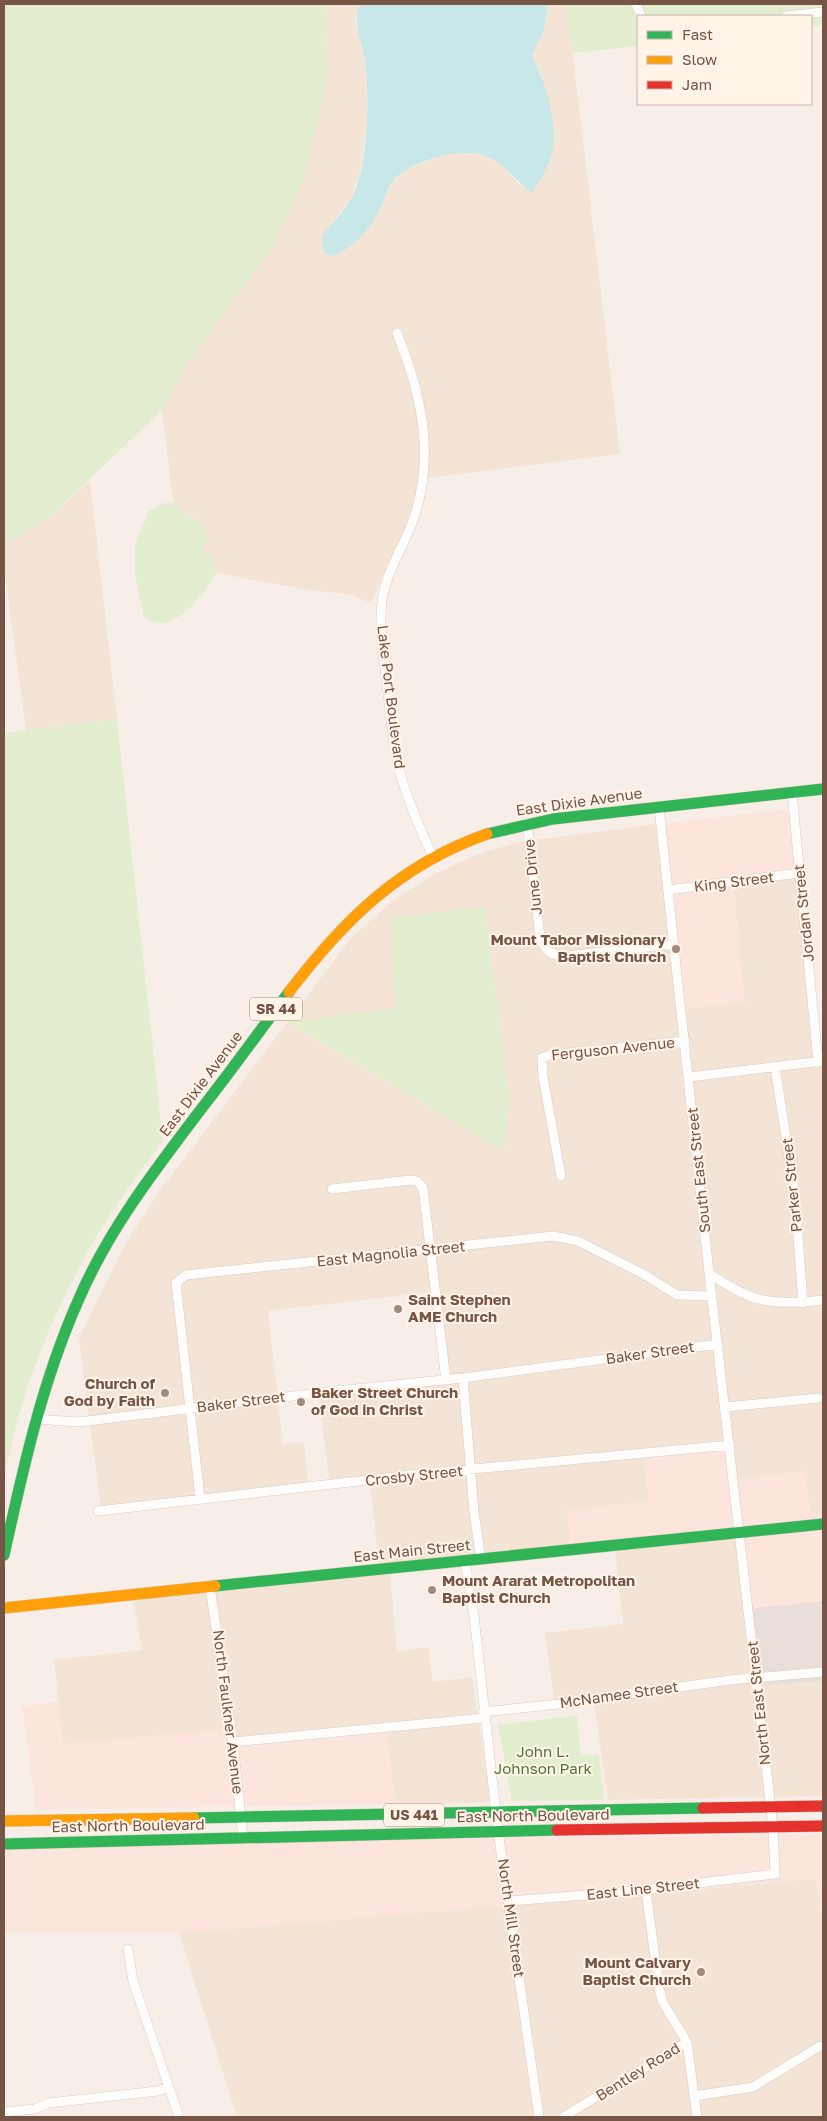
<svg xmlns="http://www.w3.org/2000/svg" width="827" height="2121" font-family="'Golos Text',sans-serif">
	<style>
		.residential { fill: #f3e4d6; fill-rule: evenodd }
		.commercial { fill: #fbe5dc }
		.industrial { fill: #eadfd8 }
		.green { fill: #e3edd0 }
		.water { fill: #c7e7e8 }
		.lines { fill: none; stroke-linecap: round; stroke-linejoin: round }
		.street-casing { stroke: #d8ccc5; stroke-width: 10 }
		.fast-casing { stroke: #d8cbc3; stroke-width: 12 }
		.slow-casing { stroke: #d8cbc3; stroke-width: 12 }
		.jam-casing { stroke: #d8cbc3; stroke-width: 12 }
		.street { stroke: #fefdfb; stroke-width: 9 }
		.fast { stroke: #30b455; stroke-width: 11 }
		.slow { stroke: #ff9f0a; stroke-width: 11 }
		.jam { stroke: #e5322d; stroke-width: 11 }
		.poi-dot { fill: #a38a7e; stroke: #fff4e7; stroke-width: 2 }
		.labels { text-anchor: middle; stroke-width: 4; stroke-linejoin: round; paint-order: stroke }
		.shield { fill: #fff4e7; stroke: #9f8476; stroke-width: 1 }
		.shield-label { font-size: 14px; font-weight: bold; fill: #765446 }
		.street-label { font-size: 15px; fill: #765446; stroke: #fff4e7 }
		.poi-label { font-size: 15px; font-weight: bold; fill: #765446; stroke: #fff4e7; text-anchor: end }
		.park-label { font-size: 15px; fill: #50773b; stroke: #fff4e7 }
	</style>
	<rect width="100%" height="100%" fill="#f7efe7"/>
	<!-- residential -->
	<path class="residential" d="M 326,4 L 360,4 L 355,21 L 366,65 L 367,119 L 361,168 L 351,199 L 322,236 L 380,209 L 392,182 L 407,169 L 435,158 L 460,152 L 486,156 L 503,166 L 517,182 L 533,193 L 542,77 L 532,55 L 544,30 L 548,4 L 567,4 L 620,454 L 428,478 L 371,603 L 348,594 L 307,590 L 217,573 L 210,556 L 200,549 L 193,518 L 181,513 L 173,502 L 162,410 L 186,365 L 221,316 L 302,185 L 329,71 Z
		M 90,481 L 117,719 L 26,730 L 4,569 L 4,545 L 49,518 Z
		M 664,823 L 686,1008 L 734,884 L 796,874 L 820,1061 L 823,1061 L 823,1513 L 810,1514 L 734,1478 L 644,1455 L 649,1501 L 567,1510 L 571,1545 L 379,1564 L 370,1483 L 330,1487 L 318,1392 L 444,1377 L 433,1292 L 268,1311 L 283,1444 L 304,1442 L 309,1489 L 101,1510 L 79,1338 L 124,1246 L 161,1189 L 351,938 L 392,901 L 436,873 L 478,854 L 518,842 ZM 485,907 L 510,1100 L 504,1151 L 287,1023 L 396,1009 Z
		M 4,1449 L 11,1449 L 4,1477 Z
		M 740,1538 L 761,1686 L 823,1681 L 823,1796 L 608,1800 L 594,1704 L 555,1709 L 545,1633 L 623,1624 L 615,1551 Z
		M 390,1574 L 397,1651 L 428,1647 L 433,1682 L 472,1677 L 491,1802 L 395,1804 L 387,1729 L 233,1747 L 230,1729 L 63,1744 L 54,1660 L 142,1650 L 133,1600 Z
		M 816,1879 L 823,1919 L 823,2117 L 237,2117 L 179,1933 Z"/>
	<!-- commercial -->
	<path class="commercial" d="M 788,809 L 796,874 L 734,884 L 745,1003 L 686,1009 L 664,823 Z
		M 730,1447 L 734,1478 L 805,1471 L 810,1514 L 823,1513 L 823,1519 L 571,1545 L 567,1510 L 649,1501 L 644,1455 Z
		M 823,1530 L 823,1601 L 748,1609 L 740,1538 Z
		M 58,1702 L 63,1744 L 230,1729 L 233,1747 L 387,1729 L 395,1804 L 36,1810 L 22,1706 Z
		M 823,1834 L 823,1919 L 816,1879 L 179,1933 L 4,1933 L 4,1849 L 395,1839 Z"/>
	<!-- industrial -->
	<path class="industrial" d="M 823,1601 L 823,1681 L 761,1686 L 748,1609 Z"/>
	<!-- green -->
	<path class="green" d="M 4,4 L 326,4 L 329,71 L 321,108 L 302,185 L 269,252 L 186,365 L 162,410 L 49,518 L 4,545 Z
		M 567,4 L 823,4 L 823,25 L 811,27 L 811,16 L 638,16 L 638,46 L 573,53 Z
		M 173,502 L 181,513 L 203,524 L 208,540 L 200,549 L 210,556 L 217,573 C 205,590 184,624 159,623 C 155,622 149,620 144,618 L 135,575 L 135,543 L 149,511 L 161,504 Z
		M 117,719 L 163,1140 C 142,1170 119,1199 100,1231 C 60,1299 27,1372 11,1449 L 4,1449 L 4,733 Z
		M 485,907 L 510,1100 L 504,1151 L 286,1022 L 396,1009 L 392,917 Z
		M 577,1715 L 581,1756 L 599,1754 L 604,1800 L 512,1801 L 498,1725 Z"/>
	<!-- water -->
	<path class="water" d="M 360,4 L 548,4 L 544,30 L 532,55 C 546,86 562,128 549,162 C 545,173 538,183 532,193 C 517,182 505,165 488,157 C 463,145 408,161 392,182 C 387,189 385,199 381,207 C 371,228 354,249 331,256 L 324,253 L 322,236 C 331,224 344,212 351,199 C 368,169 369,102 366,67 C 364,44 351,27 360,4 Z"/>
	<g class="lines">
		<defs>
			<path id="street" d="M 636,4 L 641,16
				M 786,16 L 823,12
				M 397,333 C 422,395 436,459 412,523 C 402,550 386,572 382,601 C 379,626 383,650 386,676 C 390,709 392,743 401,776 C 409,804 421,831 433,857
				M 792,793 L 818,1062
				M 527,823 L 540,937 C 544,951 552,956 566,956 L 674,944
				M 668,890 L 799,873
				M 775,1067 L 795,1195 L 803,1303
				M 689,1077 L 823,1061
				M 561,1176 L 543,1077 L 542,1058 L 550,1055 L 685,1041
				M 332,1189 L 410,1180 L 417,1181 L 423,1188 L 446,1380
				M 709,1273 C 751,1303 773,1306 823,1300
				M 463,1378 L 474,1512 L 481,1559
				M 725,1407 L 818,1398
				M 35,1419 L 79,1422 L 326,1392 L 463,1378 L 718,1344
				M 200,1498 L 176,1283 L 186,1275 L 553,1236 L 578,1241 L 645,1275 L 677,1295 L 712,1296
				M 98,1511 L 429,1473 L 730,1445
				M 465,1561 L 474,1616 L 498,1831 L 539,2117
				M 210,1587 L 233,1742 L 243,1838
				M 483,1712 L 559,1704 L 730,1680 L 823,1672
				M 233,1742 L 484,1718
				M 646,1890 L 659,1988 L 663,2003 L 687,2042 L 697,2117
				M 509,1901 L 624,1892 L 775,1874 L 773,1827 L 709,1273 L 659,807
				M 128,1949 L 133,1981 L 179,2117
				M 694,2096 L 753,2087 L 820,2046
				M 4,2112 L 35,2109 L 49,2103 L 158,2091 L 169,2087
				M 563,2117 L 687,2042"/>
			<path id="fast" d="M 487,834 L 553,819 L 823,789
				M 4,1555 C 23,1469 42,1382 78,1301 C 109,1228 158,1166 205,1104 C 234,1067 261,1029 289,992
				M 215,1586 L 823,1524
				M 194,1818 L 703,1808
				M 4,1844 L 557,1830"/>
			<path id="slow" d="M 289,992 C 344,920 399,865 487,834
				M 4,1608 L 215,1586
				M 4,1821 L 194,1818"/>
			<path id="jam" d="M 703,1808 L 823,1806
				M 557,1830 L 823,1826"/>
		</defs>
		<!-- street casing -->
		<use href="#street" class="street-casing"/>
		<!-- fast casing -->
		<use href="#fast" class="fast-casing"/>
		<!-- slow casing -->
		<use href="#slow" class="slow-casing"/>
		<!-- jam casing -->
		<use href="#jam" class="jam-casing"/>
		<!-- street -->
		<use href="#street" class="street"/>
		<!-- fast -->
		<use href="#fast" class="fast"/>
		<!-- slow -->
		<use href="#slow" class="slow"/>
		<!-- jam -->
		<use href="#jam" class="jam"/>
	</g>
	<!-- markers -->
	<g class="poi-dot">
		<circle cx="676" cy="949" r="5"/>
		<circle cx="398" cy="1309" r="5"/>
		<circle cx="165" cy="1393" r="5"/>
		<circle cx="301" cy="1402" r="5"/>
		<circle cx="432" cy="1590" r="5"/>
		<circle cx="701" cy="1972" r="5"/>
	</g>
	<g class="labels">
		<!-- shield labels -->
		<g class="shield">
			<rect x="250" y="997.5" width="52" height="23" rx="4"/>
			<rect x="384" y="1803.5" width="60" height="23" rx="4"/>
		</g>
		<g class="shield-label">
			<text x="276" y="1014">SR 44</text>
			<text x="414" y="1820">US 441</text>
		</g>
		<!-- street labels -->
		<g class="street-label">
			<text transform="translate(391 697) rotate(83)" y="5">Lake Port Boulevard</text>
			<text transform="translate(579 802) rotate(-8)" y="5">East Dixie Avenue</text>
			<text transform="translate(533 877) rotate(-96)" y="5">June Drive</text>
			<text transform="translate(734 882) rotate(-7)" y="5">King Street</text>
			<text transform="translate(804 913) rotate(-96)" y="5">Jordan Street</text>
			<text transform="translate(613 1049) rotate(-6)" y="5">Ferguson Avenue</text>
			<text transform="translate(201 1084) rotate(-53)" y="5">East Dixie Avenue</text>
			<text transform="translate(699 1170) rotate(-96)" y="5">South East Street</text>
			<text transform="translate(792 1185) rotate(-96)" y="5">Parker Street</text>
			<text transform="translate(391 1254) rotate(-6)" y="5">East Magnolia Street</text>
			<text transform="translate(650 1353) rotate(-8)" y="5">Baker Street</text>
			<text transform="translate(241 1402) rotate(-7)" y="5">Baker Street</text>
			<text transform="translate(414 1476) rotate(-6)" y="5">Crosby Street</text>
			<text transform="translate(412 1551) rotate(-6)" y="5">East Main Street</text>
			<text transform="translate(619 1695) rotate(-8)" y="5">McNamee Street</text>
			<text transform="translate(759 1703) rotate(-96)" y="5">North East Street</text>
			<text transform="translate(228 1712) rotate(83)" y="5">North Faulkner Avenue</text>
			<text transform="translate(533 1816) rotate(-1)" y="5">East North Boulevard</text>
			<text transform="translate(128 1826) rotate(-1)" y="5">East North Boulevard</text>
			<text transform="translate(643 1889) rotate(-6)" y="5">East Line Street</text>
			<text transform="translate(511 1918) rotate(82)" y="5">North Mill Street</text>
			<text transform="translate(638 2072) rotate(-32)" y="5">Bentley Road</text>
		</g>
		<!-- poi labels -->
		<g class="poi-label">
			<text x="666" y="945">Mount Tabor Missionary<tspan x="666" dy="17">Baptist Church</tspan></text>
			<text x="408" y="1305" text-anchor="start">Saint Stephen<tspan x="408" dy="17">AME Church</tspan></text>
			<text x="155" y="1389">Church of<tspan x="155" dy="17">God by Faith</tspan></text>
			<text x="311" y="1398" text-anchor="start">Baker Street Church<tspan x="311" dy="17">of God in Christ</tspan></text>
			<text x="442" y="1586" text-anchor="start">Mount Ararat Metropolitan<tspan x="442" dy="17">Baptist Church</tspan></text>
			<text x="691" y="1968">Mount Calvary<tspan x="691" dy="17">Baptist Church</tspan></text>
		</g>
		<!-- park labels -->
		<g class="park-label">
			<text x="543" y="1757">John L.<tspan x="543" dy="17">Johnson Park</tspan></text>
		</g>
	</g>
	<!-- border -->
	<rect width="827" height="2121" fill="none" stroke="#765446" stroke-width="10"/>
	<!-- legend -->
	<rect x="637" y="15" width="175" height="90" fill="#fff4e7" stroke="#c8b4a7"/>
	<rect x="647" y="31" width="25" height="8" fill="#30b455" stroke="#c8b4a7"/>
	<text x="682" y="40" font-size="15" fill="#765446">Fast</text>
	<rect x="647" y="56" width="25" height="8" fill="#ff9f0a" stroke="#c8b4a7"/>
	<text x="682" y="65" font-size="15" fill="#765446">Slow</text>
	<rect x="647" y="81" width="25" height="8" fill="#e5322d" stroke="#c8b4a7"/>
	<text x="682" y="90" font-size="15" fill="#765446">Jam</text>
</svg>
